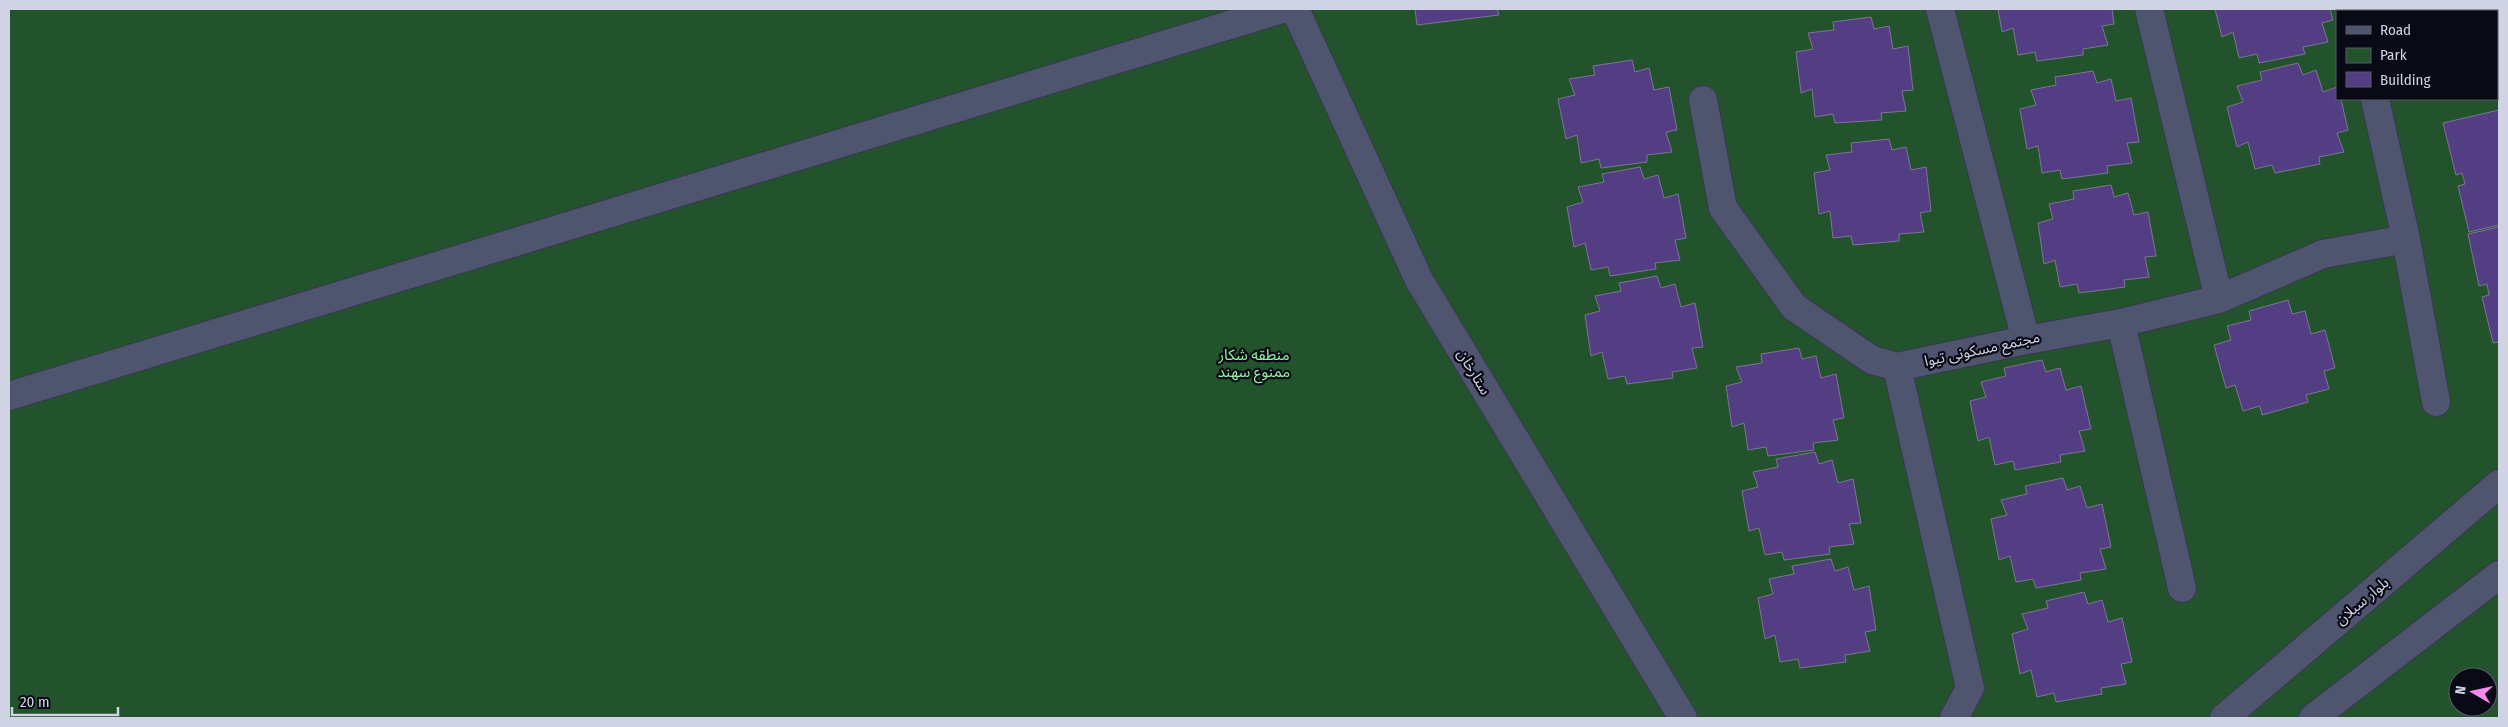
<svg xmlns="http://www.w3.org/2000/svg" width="2508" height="727" font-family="'Fira Sans Condensed','Noto Sans Arabic',sans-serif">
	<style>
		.green { fill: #22532d; fill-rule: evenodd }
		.building { fill: #543e83; stroke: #7d7593 }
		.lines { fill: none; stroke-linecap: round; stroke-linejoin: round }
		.minor-casing { stroke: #37394d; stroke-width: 30 }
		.minor { stroke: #4f546f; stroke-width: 28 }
		.labels { text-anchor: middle; stroke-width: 4.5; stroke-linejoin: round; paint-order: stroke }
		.street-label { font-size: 15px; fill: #d0d3e3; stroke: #090a15 }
		.park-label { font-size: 15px; fill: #92f2a3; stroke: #090a15 }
	</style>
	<rect width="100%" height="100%" fill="#1c1f37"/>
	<!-- green -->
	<path class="green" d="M 9,9 L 2499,9 L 2499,718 L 9,718 ZM 2337,11 L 2497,11 L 2497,99 L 2337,99 ZM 2458,677 L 2488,677 L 2488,707 L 2458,707 Z"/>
	<!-- building -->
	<path class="building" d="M 1415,9 L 1497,9 L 1499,15 L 1417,25 Z
		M 1998,9 L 2112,9 L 2114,24 L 2102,26 L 2108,45 L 2083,49 L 2083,55 L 2037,61 L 2035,52 L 2018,55 L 2013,28 L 2002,32 Z
		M 2215,9 L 2330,9 L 2333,20 L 2322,23 L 2328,42 L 2303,47 L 2305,54 L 2259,63 L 2257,54 L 2239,58 L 2233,32 L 2222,37 Z
		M 1871,17 L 1874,29 L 1889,26 L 1893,49 L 1908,46 L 1913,90 L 1902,91 L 1906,111 L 1881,113 L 1882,120 L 1835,123 L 1833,114 L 1815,117 L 1812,89 L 1801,93 L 1796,52 L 1813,49 L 1808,33 L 1834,30 L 1833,22 Z
		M 1632,60 L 1635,72 L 1649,68 L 1654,90 L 1669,87 L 1677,130 L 1666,132 L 1672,152 L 1647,155 L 1647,162 L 1601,168 L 1599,159 L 1581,163 L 1577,135 L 1566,139 L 1558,99 L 1575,95 L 1569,79 L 1595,75 L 1593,66 Z
		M 2298,63 L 2303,75 L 2316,70 L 2323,92 L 2337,87 L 2337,99 L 2341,99 L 2348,130 L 2337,133 L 2344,152 L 2319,157 L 2320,164 L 2275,173 L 2272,165 L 2255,169 L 2248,142 L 2237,147 L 2227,107 L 2243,102 L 2237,86 L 2262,80 L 2260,72 Z
		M 2093,71 L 2097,83 L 2111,79 L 2116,101 L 2131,98 L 2139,142 L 2127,143 L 2132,163 L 2107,166 L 2108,173 L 2062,179 L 2060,170 L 2042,173 L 2038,146 L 2027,149 L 2020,109 L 2036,105 L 2031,90 L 2056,85 L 2055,77 Z
		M 2499,110 L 2499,225 L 2469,232 L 2458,186 L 2465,184 L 2462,173 L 2456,175 L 2443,123 Z
		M 1889,139 L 1892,150 L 1906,147 L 1911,170 L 1926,167 L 1931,211 L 1920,213 L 1924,232 L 1899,234 L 1899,241 L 1853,245 L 1851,236 L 1833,238 L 1830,211 L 1819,214 L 1814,173 L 1830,170 L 1826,155 L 1852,152 L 1851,143 Z
		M 1640,167 L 1644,179 L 1658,175 L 1664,198 L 1678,194 L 1686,238 L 1675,240 L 1680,260 L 1655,263 L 1656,269 L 1610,276 L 1608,267 L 1591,270 L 1585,243 L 1574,247 L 1567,207 L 1583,202 L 1578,187 L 1604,182 L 1602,174 Z
		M 2111,185 L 2114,197 L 2128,193 L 2134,215 L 2148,212 L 2156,256 L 2145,257 L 2149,277 L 2124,280 L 2125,287 L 2079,293 L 2077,284 L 2060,287 L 2055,260 L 2044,264 L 2038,223 L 2053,219 L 2049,204 L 2074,199 L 2073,191 Z
		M 2499,227 L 2499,342 L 2493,343 L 2482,297 L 2489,295 L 2487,284 L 2479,286 L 2468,234 Z
		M 1657,276 L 1661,288 L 1675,284 L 1681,307 L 1695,303 L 1703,347 L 1692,348 L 1697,368 L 1672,372 L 1673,378 L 1627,384 L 1625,376 L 1608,379 L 1602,352 L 1591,356 L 1585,315 L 1600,311 L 1595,296 L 1621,291 L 1619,283 Z
		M 2288,300 L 2292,314 L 2305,311 L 2311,334 L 2325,330 L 2335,368 L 2324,371 L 2329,389 L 2306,395 L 2308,402 L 2262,415 L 2260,406 L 2243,411 L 2235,385 L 2226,388 L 2214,345 L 2231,340 L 2227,326 L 2251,320 L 2249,311 Z
		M 1799,348 L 1802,359 L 1816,356 L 1821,378 L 1836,374 L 1844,418 L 1833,420 L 1838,440 L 1813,443 L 1814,450 L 1768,456 L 1766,447 L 1748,450 L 1744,423 L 1732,427 L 1726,386 L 1742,382 L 1736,367 L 1762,363 L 1761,354 Z
		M 2042,360 L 2046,372 L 2060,368 L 2066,390 L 2081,386 L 2091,429 L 2079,431 L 2085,451 L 2060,455 L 2061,462 L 2015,470 L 2013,461 L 1995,465 L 1989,437 L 1978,441 L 1970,401 L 1986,397 L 1981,382 L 2006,376 L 2004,368 Z
		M 1815,452 L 1819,464 L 1832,460 L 1838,483 L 1853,479 L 1861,523 L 1849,524 L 1854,544 L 1829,547 L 1830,554 L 1784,560 L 1782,552 L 1765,555 L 1759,528 L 1749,531 L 1742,491 L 1758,487 L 1753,472 L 1778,467 L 1776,459 Z
		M 2063,478 L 2067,490 L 2080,486 L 2087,508 L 2102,504 L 2111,547 L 2100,549 L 2106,569 L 2080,573 L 2081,580 L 2036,588 L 2033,579 L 2016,582 L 2010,556 L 1999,560 L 1991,519 L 2007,515 L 2001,500 L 2027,494 L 2025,486 Z
		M 1831,559 L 1835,571 L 1848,567 L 1854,590 L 1869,586 L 1876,630 L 1865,632 L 1870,651 L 1845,655 L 1846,662 L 1800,668 L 1798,659 L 1780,662 L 1775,635 L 1765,639 L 1758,598 L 1773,594 L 1769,579 L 1794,574 L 1792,566 Z
		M 2084,592 L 2088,604 L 2102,600 L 2108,622 L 2122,618 L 2132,662 L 2121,664 L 2126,684 L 2101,688 L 2102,694 L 2056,702 L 2054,693 L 2037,697 L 2031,670 L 2020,674 L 2012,634 L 2028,629 L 2022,614 L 2048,608 L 2046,601 Z"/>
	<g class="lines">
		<defs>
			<path id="minor" d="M 1295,9 L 1419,280 L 1683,718
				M 1940,9 L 2026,340
				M 2149,9 L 2219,299
				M 2356,9 L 2356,11
				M 2375,99 L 2406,239 L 2436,402
				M 1703,100 L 1723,208 L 1794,307 L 1872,360 L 1897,367 L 2026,340 L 2121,323 L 2219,299 L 2323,254 L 2406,239
				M 2121,323 L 2182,588
				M 1897,367 L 1970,688 L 1954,718
				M 9,396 L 1282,9
				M 2224,718 L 2499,484
				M 2313,718 L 2499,575"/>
		</defs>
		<!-- minor casing -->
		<use href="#minor" class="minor-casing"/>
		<!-- minor -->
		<use href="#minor" class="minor"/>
	</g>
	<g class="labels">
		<!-- street labels -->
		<g class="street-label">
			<text transform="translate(1982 349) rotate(-12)" y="5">مجتمع مسکونی تیوا</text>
			<text transform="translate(1474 372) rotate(59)" y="5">ستارخان</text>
			<text transform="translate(2362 601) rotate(-40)" y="5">بلوار سبلان</text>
		</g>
		<!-- park labels -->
		<g class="park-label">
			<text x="1254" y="360">منطقه شکار<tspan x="1254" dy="17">ممنوع سهند</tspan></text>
		</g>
	</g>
	<!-- border -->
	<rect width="2508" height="727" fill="none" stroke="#d0d3e3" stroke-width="20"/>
	<!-- legend -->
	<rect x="2336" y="10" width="162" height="90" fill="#090a15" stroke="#595a67"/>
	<rect x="2346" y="26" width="25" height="8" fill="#4f546f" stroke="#595a67"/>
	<text x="2380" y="35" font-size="15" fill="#d0d3e3">Road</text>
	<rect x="2346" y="48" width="25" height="15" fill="#22532d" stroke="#595a67"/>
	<text x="2380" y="60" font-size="15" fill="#d0d3e3">Park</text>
	<rect x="2346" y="72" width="25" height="15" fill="#543e83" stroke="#595a67"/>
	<text x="2380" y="85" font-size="15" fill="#d0d3e3">Building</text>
	<!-- north arrow -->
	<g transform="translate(2473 692) rotate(279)"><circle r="24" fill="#090a15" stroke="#595a67"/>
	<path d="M0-4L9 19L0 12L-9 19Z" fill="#f589ef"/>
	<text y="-8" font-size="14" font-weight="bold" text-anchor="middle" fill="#d0d3e3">N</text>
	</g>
	<!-- scale -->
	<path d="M12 707v8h106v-8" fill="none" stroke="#d0d3e3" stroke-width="2.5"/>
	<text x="20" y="707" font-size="15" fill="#d0d3e3" stroke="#090a15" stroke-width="4" paint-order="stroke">20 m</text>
</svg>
